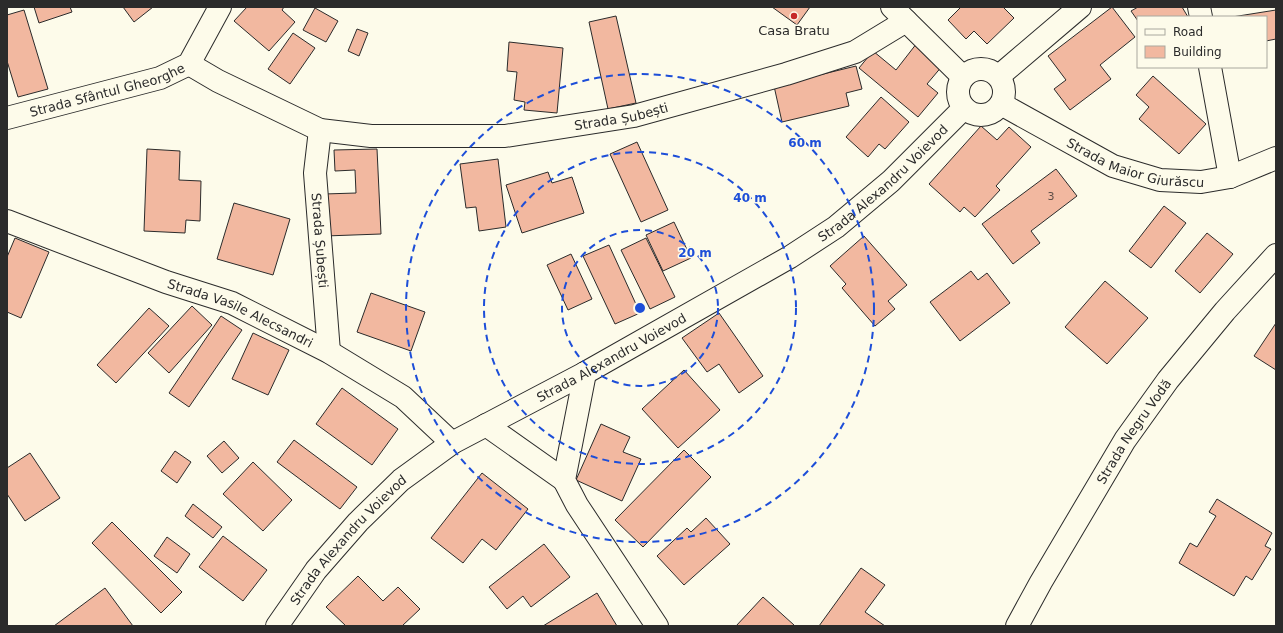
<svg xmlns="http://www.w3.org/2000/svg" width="1283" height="633" font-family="'DejaVu Sans',sans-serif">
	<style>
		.building { fill: #f2b8a0; stroke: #2b2b2b }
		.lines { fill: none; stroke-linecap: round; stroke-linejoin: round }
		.street-casing { stroke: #2b2b2b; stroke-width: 24 }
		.secondary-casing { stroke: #2b2b2b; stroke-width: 24 }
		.primary-casing { stroke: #2b2b2b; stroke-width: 24 }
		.street { stroke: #fdfbea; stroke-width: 22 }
		.secondary { stroke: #fdfbea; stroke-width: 22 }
		.primary { stroke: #fdfbea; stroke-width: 22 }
		.ring { fill: none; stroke: #1d4ed8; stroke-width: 2; stroke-dasharray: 7 5 }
		.poi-dot { fill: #c62828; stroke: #fdfbea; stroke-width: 1.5 }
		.labels { text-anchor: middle; stroke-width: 3; stroke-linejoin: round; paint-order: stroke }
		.number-label { font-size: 11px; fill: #5d4e48 }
		.poi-label { font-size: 13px; fill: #2b2b2b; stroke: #fdfbea }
		.street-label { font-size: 13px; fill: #2b2b2b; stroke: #fdfbea }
		.centre { fill: #1d4ed8; stroke: #fdfbea; stroke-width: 2 }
		.ring-label { font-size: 12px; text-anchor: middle; font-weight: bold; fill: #1d4ed8; stroke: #fdfbea; stroke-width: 3; stroke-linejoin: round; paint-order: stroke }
	</style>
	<rect width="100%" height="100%" fill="#fdfbea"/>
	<!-- building -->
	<path class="building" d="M 34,7 L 70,7 L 72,12 L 39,23 Z
		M 123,7 L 153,7 L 134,22 Z
		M 247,7 L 284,7 L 282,10 L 295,22 L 269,51 L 234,21 Z
		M 772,7 L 810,7 L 797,25 Z
		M 961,7 L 1003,7 L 1014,18 L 987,44 L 974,31 L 966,39 L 948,20 Z
		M 1112,7 L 1135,37 L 1100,65 L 1111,79 L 1070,110 L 1054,89 L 1066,80 L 1048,56 Z
		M 1138,7 L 1182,7 L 1188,17 L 1138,17 L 1138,21 L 1131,11 Z
		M 315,8 L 338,21 L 326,42 L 303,30 Z
		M 24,10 L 48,89 L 18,97 L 7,61 L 7,15 Z
		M 1276,10 L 1276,39 L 1266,41 L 1266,17 L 1232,17 Z
		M 616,16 L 636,103 L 608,109 L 589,22 Z
		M 357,29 L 368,33 L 359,56 L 348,51 Z
		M 293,33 L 315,48 L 290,84 L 268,69 Z
		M 509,42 L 563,48 L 557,113 L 524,110 L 525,102 L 514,100 L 517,72 L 507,71 Z
		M 917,43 L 943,65 L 927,84 L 938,93 L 918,117 L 859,68 L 873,51 L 896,70 Z
		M 856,66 L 862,89 L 846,93 L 849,106 L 782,122 L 774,86 Z
		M 1153,76 L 1206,124 L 1179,154 L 1139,119 L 1149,107 L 1136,95 Z
		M 881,97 L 909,122 L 885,149 L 879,144 L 868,157 L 846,137 Z
		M 981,126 L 997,140 L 1009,127 L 1031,147 L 996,186 L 1000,190 L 975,217 L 964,207 L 960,212 L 929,184 Z
		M 637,142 L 668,210 L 641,222 L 610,154 Z
		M 147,149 L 180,151 L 179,180 L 201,181 L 200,221 L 186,220 L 185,233 L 144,231 Z
		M 377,149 L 381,234 L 325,236 L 324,194 L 356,193 L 355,170 L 335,171 L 334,150 Z
		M 498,159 L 506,227 L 479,231 L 476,207 L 466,208 L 460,164 Z
		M 1056,169 L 1077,196 L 1031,231 L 1040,243 L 1013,264 L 982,224 Z
		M 548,172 L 552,183 L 572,177 L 584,213 L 522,233 L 506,185 Z
		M 234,203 L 290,219 L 273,275 L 217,259 Z
		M 1164,206 L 1186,223 L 1151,268 L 1129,251 Z
		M 674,222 L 691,258 L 663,271 L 646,235 Z
		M 1207,233 L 1233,254 L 1200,293 L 1175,271 Z
		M 864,236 L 907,285 L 888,301 L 895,309 L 875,326 L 842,288 L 846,284 L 830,266 Z
		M 15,238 L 49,252 L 21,318 L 7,312 L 7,257 Z
		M 646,238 L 675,297 L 650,309 L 621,250 Z
		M 609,245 L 640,313 L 615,324 L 583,256 Z
		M 571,254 L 592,299 L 568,310 L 547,265 Z
		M 971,271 L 978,280 L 987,273 L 1010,303 L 960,341 L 930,302 Z
		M 1105,281 L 1148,318 L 1107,364 L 1065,327 Z
		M 371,293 L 425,312 L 411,351 L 357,332 Z
		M 192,306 L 212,325 L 169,373 L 148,353 Z
		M 149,308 L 169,326 L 116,383 L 97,365 Z
		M 719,313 L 763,376 L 739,393 L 719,364 L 707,372 L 682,338 Z
		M 221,316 L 242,330 L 189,407 L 169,393 Z
		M 1276,323 L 1276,370 L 1254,356 Z
		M 253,333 L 289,350 L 268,395 L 232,379 Z
		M 684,370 L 720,410 L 678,448 L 642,409 Z
		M 342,388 L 398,429 L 372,465 L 316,424 Z
		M 601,424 L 630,437 L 623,452 L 641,459 L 622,501 L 576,480 Z
		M 294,440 L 357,487 L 340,509 L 277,462 Z
		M 224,441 L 239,458 L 222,473 L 207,456 Z
		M 684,450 L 711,477 L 643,547 L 615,520 Z
		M 175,451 L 191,462 L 177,483 L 161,471 Z
		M 30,453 L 60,498 L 25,521 L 7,494 L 7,468 Z
		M 253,462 L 292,500 L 263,531 L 223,494 Z
		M 482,473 L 528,509 L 496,550 L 482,539 L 463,563 L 431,538 Z
		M 1217,499 L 1272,533 L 1265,546 L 1271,549 L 1252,580 L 1246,576 L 1234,596 L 1179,563 L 1190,543 L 1197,547 L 1216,516 L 1209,512 Z
		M 193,504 L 222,527 L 213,538 L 185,516 Z
		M 706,518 L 730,544 L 684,585 L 657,556 L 687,528 L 691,532 Z
		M 112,522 L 182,592 L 161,613 L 92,543 Z
		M 223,536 L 267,570 L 243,601 L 199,567 Z
		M 167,537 L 190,554 L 177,573 L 154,556 Z
		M 544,544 L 570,577 L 531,607 L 523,596 L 507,609 L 489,587 Z
		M 861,568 L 885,585 L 865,612 L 885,626 L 819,626 Z
		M 358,576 L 383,601 L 398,587 L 420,609 L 402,626 L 346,626 L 326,607 Z
		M 105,588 L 133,626 L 54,626 Z
		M 597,593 L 617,626 L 543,626 Z
		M 763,597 L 794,625 L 793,626 L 736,626 Z"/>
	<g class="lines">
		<defs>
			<g id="street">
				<path d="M 892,7 L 963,77"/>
				<path d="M 1199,7 L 1201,17"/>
				<path id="s1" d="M 189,64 L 218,81 L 320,130 L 371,136 L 505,136 L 634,116 L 786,74 L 855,52 L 906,21"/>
				<path d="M 1210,67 L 1230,177"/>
				<path id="s2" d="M 1001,104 L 1113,166 L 1160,180 L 1201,182 L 1230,177 L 1276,158"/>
				<path id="s3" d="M 7,118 L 160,78 L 189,64 L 220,7"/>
				<path id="s4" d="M 320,130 L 315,173 L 329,352"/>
				<path id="s5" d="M 7,221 L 166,282 L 232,303 L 329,352 L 403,397 L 452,443"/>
				<path d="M 585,373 L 564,480 L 577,505 L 657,626"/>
				<path d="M 486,425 L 564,480"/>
			</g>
			<g id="secondary">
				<circle cx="981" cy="92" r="23"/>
				<path d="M 999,76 L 1080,7"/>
				<path id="s6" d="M 277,626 L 316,570 L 358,522 L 401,480 L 452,443 L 585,373 L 790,257 L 836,227 L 891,181 L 964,108"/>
			</g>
			<g id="primary">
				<path id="s7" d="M 1017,626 L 1041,582 L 1125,440 L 1168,380 L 1225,311 L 1276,255"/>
			</g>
		</defs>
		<!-- street casing -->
		<use href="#street" class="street-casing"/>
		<!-- secondary casing -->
		<use href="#secondary" class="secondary-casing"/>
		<!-- primary casing -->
		<use href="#primary" class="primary-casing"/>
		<!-- street -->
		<use href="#street" class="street"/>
		<!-- secondary -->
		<use href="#secondary" class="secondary"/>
		<!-- primary -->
		<use href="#primary" class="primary"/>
	</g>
	<!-- distance rings -->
	<g class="ring">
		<circle cx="640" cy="308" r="78"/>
		<circle cx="640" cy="308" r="156"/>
		<circle cx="640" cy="308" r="234"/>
	</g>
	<!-- markers -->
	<circle class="poi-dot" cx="794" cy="16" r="4"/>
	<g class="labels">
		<!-- number labels -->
		<g class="number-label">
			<text x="1051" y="200">3</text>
		</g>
		<!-- poi labels -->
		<g class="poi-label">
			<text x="794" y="35">Casa Bratu</text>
		</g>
		<!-- street labels -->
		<g class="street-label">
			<text dy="5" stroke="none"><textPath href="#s3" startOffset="104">Strada Sfântul Gheorghe</textPath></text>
			<text dy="5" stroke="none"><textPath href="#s1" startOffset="450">Strada Șubești</textPath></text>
			<text dy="5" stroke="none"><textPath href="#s2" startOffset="149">Strada Maior Giurăscu</textPath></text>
			<text dy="5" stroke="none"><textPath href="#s6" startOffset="760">Strada Alexandru Voievod</textPath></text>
			<text dy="5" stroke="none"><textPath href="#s4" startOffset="111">Strada Șubești</textPath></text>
			<text dy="5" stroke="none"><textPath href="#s5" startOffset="251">Strada Vasile Alecsandri</textPath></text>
			<text dy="5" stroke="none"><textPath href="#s6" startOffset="436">Strada Alexandru Voievod</textPath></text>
			<text dy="5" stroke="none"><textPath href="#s7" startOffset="227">Strada Negru Vodă</textPath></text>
			<text dy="5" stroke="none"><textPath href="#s6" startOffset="112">Strada Alexandru Voievod</textPath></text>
		</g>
	</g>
	<circle cx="640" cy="308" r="6" class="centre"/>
	<g class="ring-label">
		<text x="805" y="147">60 m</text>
		<text x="750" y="202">40 m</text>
		<text x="695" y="257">20 m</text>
	</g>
	<!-- border -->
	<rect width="1283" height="633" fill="none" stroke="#2b2b2b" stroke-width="16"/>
	<!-- legend -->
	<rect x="1137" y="16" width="130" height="52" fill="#fdfbea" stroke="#a9a89e"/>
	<rect x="1145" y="29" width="20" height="6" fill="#fdfbea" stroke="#a9a89e"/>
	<text x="1173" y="36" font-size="12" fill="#2b2b2b">Road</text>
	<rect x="1145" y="46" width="20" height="12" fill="#f2b8a0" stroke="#a9a89e"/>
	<text x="1173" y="56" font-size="12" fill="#2b2b2b">Building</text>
</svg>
